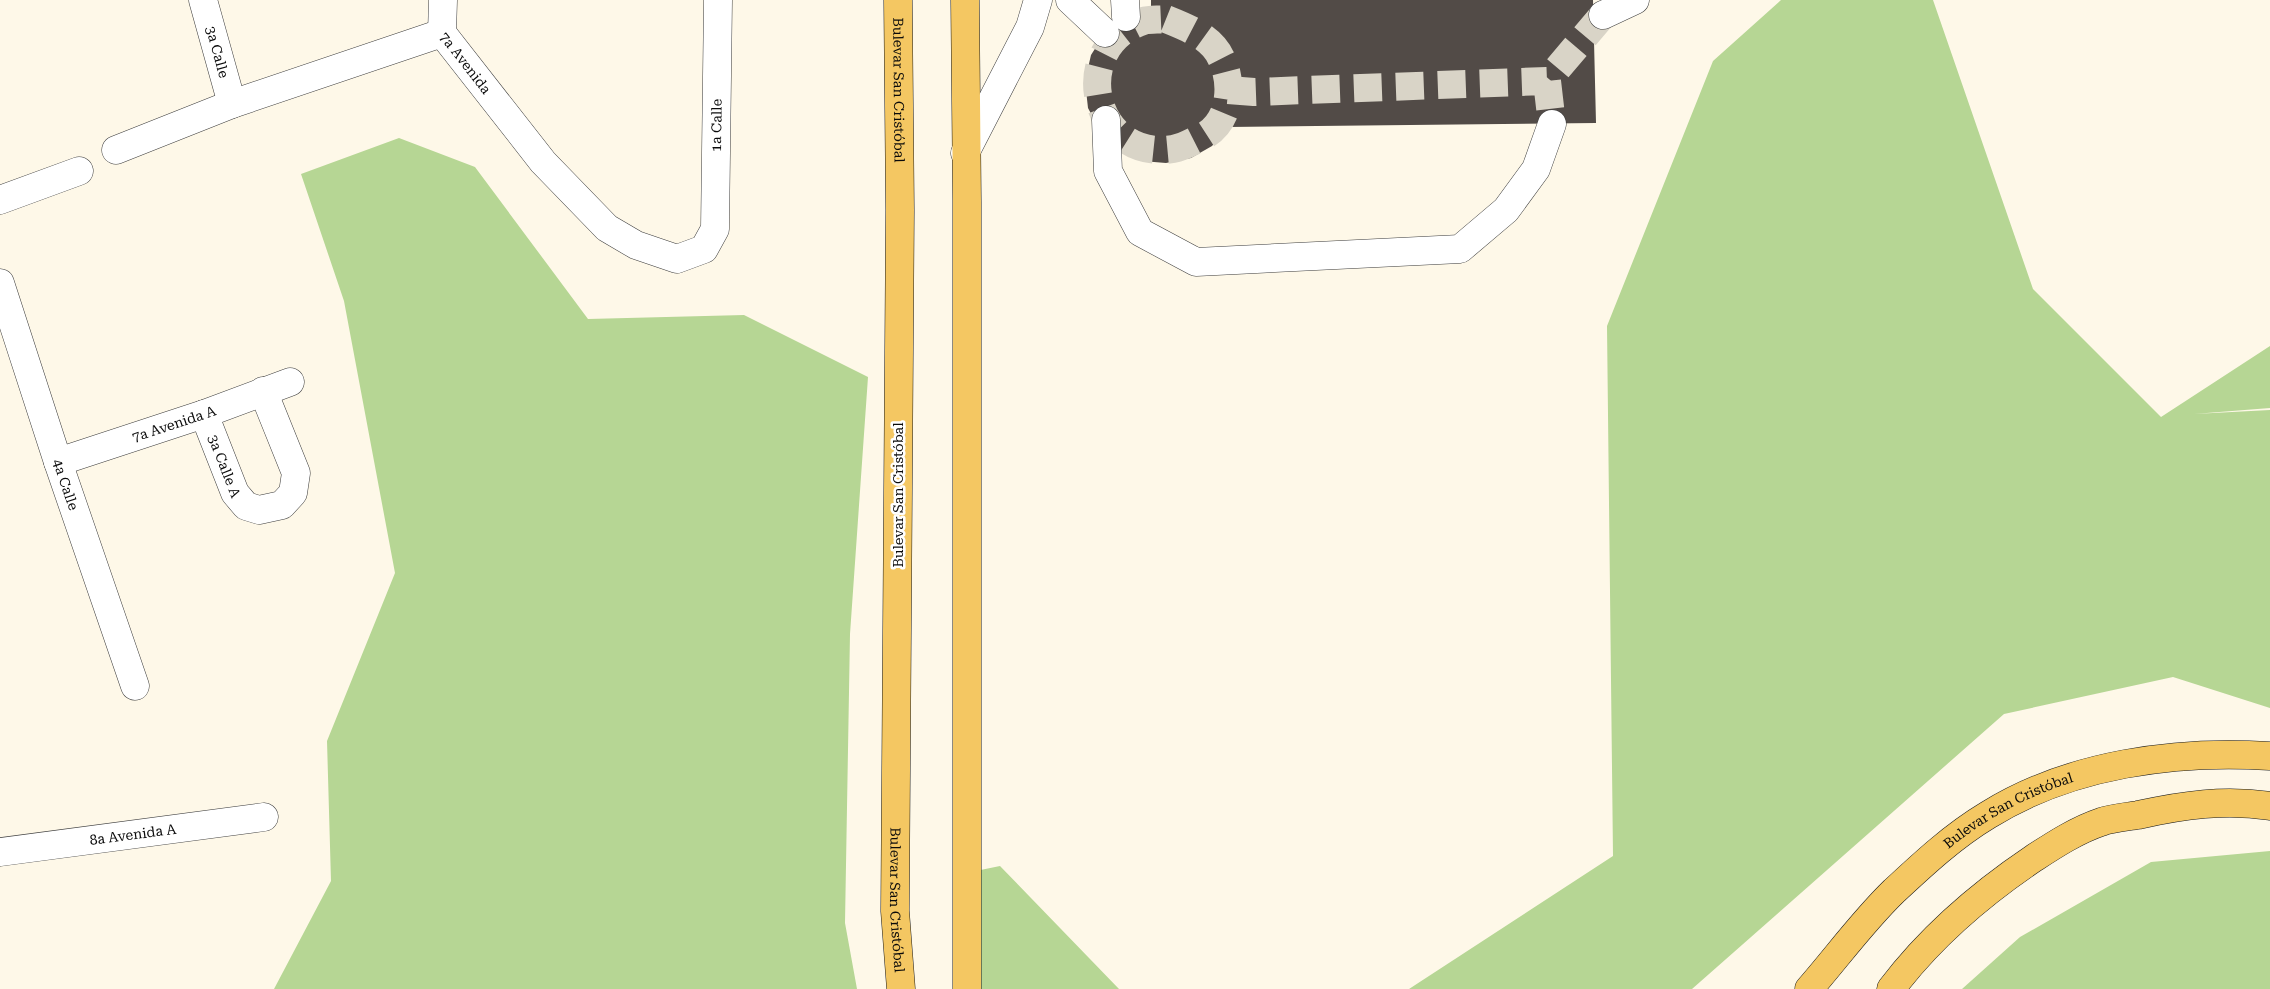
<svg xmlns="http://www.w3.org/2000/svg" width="2270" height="989" font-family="'Roboto Serif',serif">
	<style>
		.forest { fill: #b6d694 }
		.building { fill: #524b47 }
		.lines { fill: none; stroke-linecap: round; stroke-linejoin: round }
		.minor-tunnel { stroke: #d9d4c7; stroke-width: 28; stroke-dasharray: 28 14; stroke-linecap: butt }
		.minor-casing { stroke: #3d3d3d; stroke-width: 29 }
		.major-casing { stroke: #1b1b1b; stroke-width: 29 }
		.minor { stroke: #fff; stroke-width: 28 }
		.major { stroke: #f4c762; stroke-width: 28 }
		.labels { text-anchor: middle; stroke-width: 5; stroke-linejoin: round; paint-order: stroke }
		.street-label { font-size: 14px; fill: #0a0a0a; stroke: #fff }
	</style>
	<rect width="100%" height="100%" fill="#fef8e8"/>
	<!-- forest -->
	<path class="forest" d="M 1781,0 L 1933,0 L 2033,289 L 2161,417 L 2270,346 L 2270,408 L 2194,414 L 2270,410 L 2270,708 L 2173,677 L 2004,714 L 1692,989 L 1409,989 L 1613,856 L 1607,326 L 1713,61 Z
		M 399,138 L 475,167 L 588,319 L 744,315 L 868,377 L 850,634 L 845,923 L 857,989 L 274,989 L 331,881 L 327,741 L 395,573 L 344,301 L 301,174 Z
		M 2270,851 L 2270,989 L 1962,989 L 2020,937 L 2151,862 Z
		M 1000,866 L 1119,989 L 980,989 L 961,874 Z"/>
	<!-- building -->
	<path class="building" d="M 1151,0 L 1593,0 L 1596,123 L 1228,127 L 1212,146 L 1191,158 L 1166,163 L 1142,161 L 1119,150 L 1100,131 L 1088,108 L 1085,81 L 1091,55 L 1105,33 L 1126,17 L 1151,9 Z"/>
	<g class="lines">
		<!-- minor-tunnel -->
		<path class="minor-tunnel" d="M 1166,19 C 1186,27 1212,37 1221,58 C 1234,83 1231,121 1204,136 C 1194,141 1184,147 1173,149 C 1094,162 1065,49 1143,21 C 1150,19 1159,20 1166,19 Z
			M 1547,81 L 1552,124
			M 1228,90 L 1254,92 L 1547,81 L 1603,15"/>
		<defs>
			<g id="minor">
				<path id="s1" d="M 203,0 L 232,104"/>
				<path d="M 1070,0 L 1105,33"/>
				<path d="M 1125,0 L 1126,17"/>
				<path d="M 1603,15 L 1635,0"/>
				<path id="s2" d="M 442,33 L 543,162 L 607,228 L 636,245 L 677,259 L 704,249 L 715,229 L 718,0"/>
				<path d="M 442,33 L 443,0"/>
				<path d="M 1106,120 L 1108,171 L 1140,232 L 1196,262 L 1460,249 L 1506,210 L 1536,169 L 1552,124"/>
				<path d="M 116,150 L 232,104 L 442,33"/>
				<path d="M 965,153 L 1030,27 L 1038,0"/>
				<path d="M 0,200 L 79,171"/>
				<path id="s3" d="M 0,283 L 58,462 L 135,686"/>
				<path id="s4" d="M 204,414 L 235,493 L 246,506 L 259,510 L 282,505 L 293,493 L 296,473 L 263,391"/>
				<path id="s5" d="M 58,462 L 204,414 L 290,382"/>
				<path id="s6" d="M 0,852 L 264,817"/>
			</g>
			<g id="major">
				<path id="s7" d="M 898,0 L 900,210 L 895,911 L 901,989"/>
				<path d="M 965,0 L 967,201 L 967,989"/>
				<path id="s8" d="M 1809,989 C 1837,957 1863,921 1894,891 C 1923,864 1953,836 1988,815 C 2070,764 2175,750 2270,756"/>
				<path d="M 1891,989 C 1931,936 1979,895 2034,858 C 2054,845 2077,830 2101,822 C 2112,818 2126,817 2138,815 C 2183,805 2225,799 2270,806"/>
			</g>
		</defs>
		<!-- minor casing -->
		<use href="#minor" class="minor-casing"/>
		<!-- major casing -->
		<use href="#major" class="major-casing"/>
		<!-- minor -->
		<use href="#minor" class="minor"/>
		<!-- major -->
		<use href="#major" class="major"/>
	</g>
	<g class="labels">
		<!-- street labels -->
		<g class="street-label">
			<text dy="5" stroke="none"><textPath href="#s1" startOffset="54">3a Calle</textPath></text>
			<text dy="5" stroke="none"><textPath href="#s2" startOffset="38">7a Avenida</textPath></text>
			<text dy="5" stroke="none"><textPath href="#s7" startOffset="90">Bulevar San Cristóbal</textPath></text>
			<text dy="5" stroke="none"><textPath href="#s2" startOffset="488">1a Calle</textPath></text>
			<text dy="5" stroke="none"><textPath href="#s5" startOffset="122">7a Avenida A</textPath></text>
			<text dy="5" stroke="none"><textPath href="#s4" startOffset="56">3a Calle A</textPath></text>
			<text dy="5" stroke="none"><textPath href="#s3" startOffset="212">4a Calle</textPath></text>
			<text transform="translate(898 495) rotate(-90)" y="5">Bulevar San Cristóbal</text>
			<text dy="5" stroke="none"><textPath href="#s8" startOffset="271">Bulevar San Cristóbal</textPath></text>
			<text dy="5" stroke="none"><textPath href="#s6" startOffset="134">8a Avenida A</textPath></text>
			<text dy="5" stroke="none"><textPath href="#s7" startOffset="900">Bulevar San Cristóbal</textPath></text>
		</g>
	</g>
</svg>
